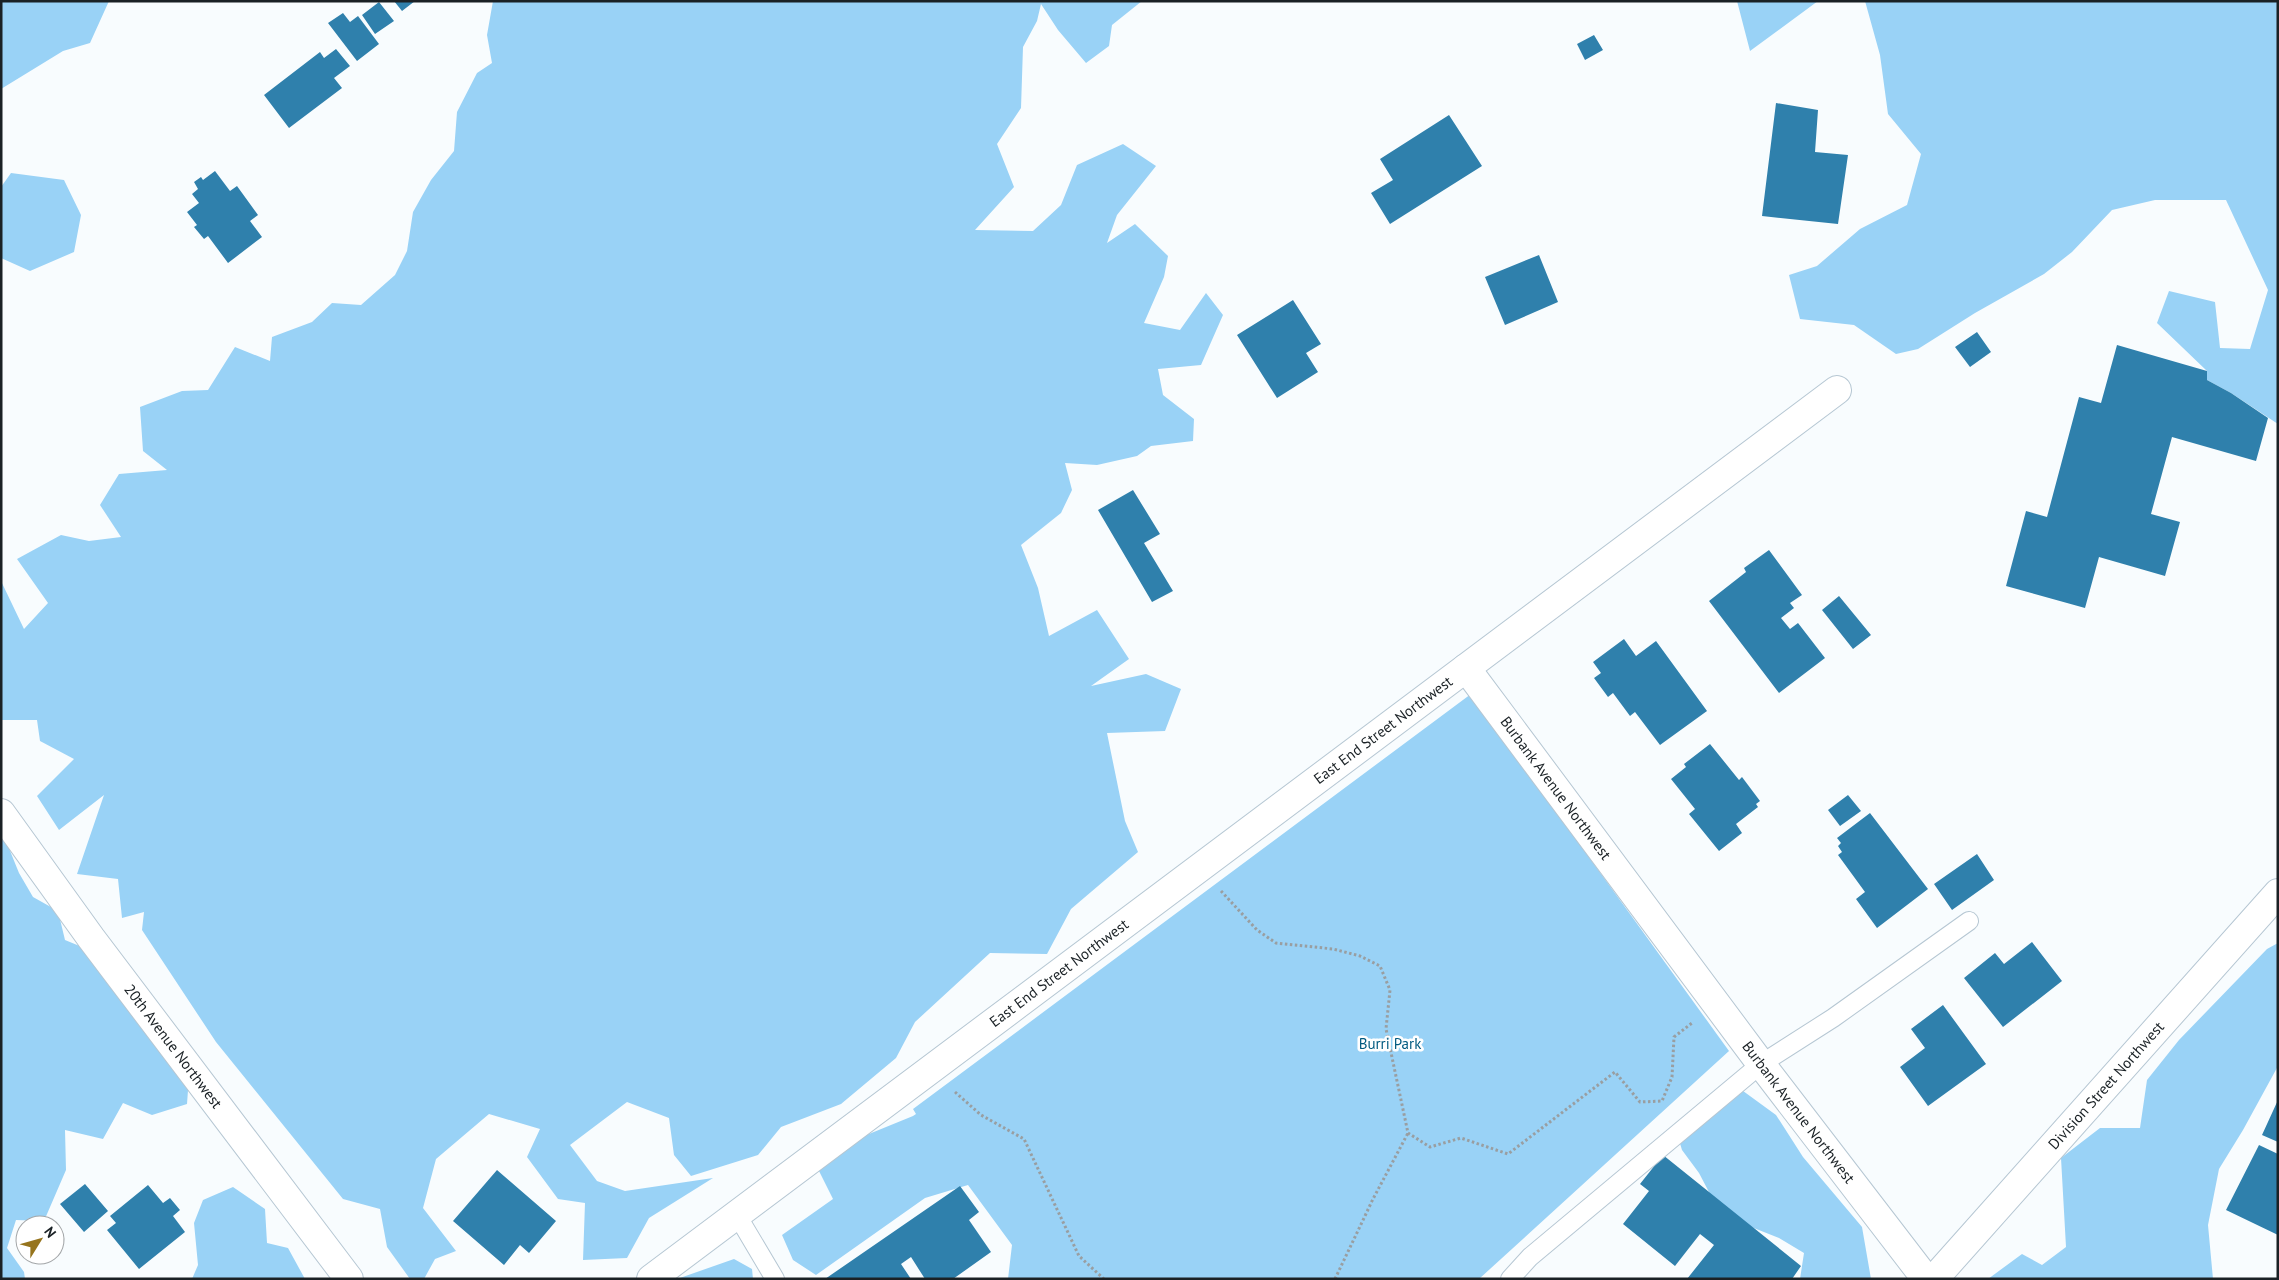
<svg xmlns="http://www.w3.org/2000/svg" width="2279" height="1280" font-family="'PT Sans',sans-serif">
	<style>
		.green { fill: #99d2f6 }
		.building { fill: #2f80ac }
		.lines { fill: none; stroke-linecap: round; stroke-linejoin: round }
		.lane-casing { stroke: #b6c7d3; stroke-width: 20 }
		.street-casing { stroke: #b6c7d3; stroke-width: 30 }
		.secondary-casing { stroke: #b6c7d3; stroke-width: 30 }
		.path { stroke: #999ea1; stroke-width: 3; stroke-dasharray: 2.5 2.5; stroke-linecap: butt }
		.lane { stroke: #fff; stroke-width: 18 }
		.street { stroke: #fff; stroke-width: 28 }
		.secondary { stroke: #fff; stroke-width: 28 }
		.labels { text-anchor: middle; stroke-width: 5; stroke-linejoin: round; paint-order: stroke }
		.street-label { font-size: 15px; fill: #1a2125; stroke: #fff }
		.park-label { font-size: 15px; fill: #015a80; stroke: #fff }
	</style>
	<rect width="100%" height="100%" fill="#f8fcfe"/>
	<!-- green -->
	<path class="green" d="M 1,1 L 109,1 L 90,43 L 63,51 L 1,89 Z
		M 493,1 L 1142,1 L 1112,25 L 1109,46 L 1086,63 L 1058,30 L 1041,4 L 1037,21 L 1023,47 L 1021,108 L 997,144 L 1014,187 L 975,230 L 1033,231 L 1061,205 L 1077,165 L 1123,144 L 1156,166 L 1117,215 L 1107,243 L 1135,224 L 1168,256 L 1164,277 L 1144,323 L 1180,330 L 1206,293 L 1223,315 L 1201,365 L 1158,369 L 1163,395 L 1194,419 L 1193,441 L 1151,446 L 1137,456 L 1097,465 L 1065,463 L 1072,490 L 1061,513 L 1021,545 L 1038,588 L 1049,636 L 1097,610 L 1129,659 L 1091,686 L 1146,674 L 1181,689 L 1165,731 L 1107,733 L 1125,821 L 1138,852 L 1071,909 L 1047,954 L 990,953 L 915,1022 L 896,1058 L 841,1104 L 781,1127 L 758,1155 L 691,1176 L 674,1155 L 669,1118 L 627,1102 L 570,1145 L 597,1181 L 625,1191 L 713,1178 L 649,1218 L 627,1258 L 583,1260 L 585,1203 L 558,1199 L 527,1157 L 540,1129 L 489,1114 L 436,1159 L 423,1208 L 456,1251 L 435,1259 L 424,1279 L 410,1279 L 387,1247 L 380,1209 L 343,1199 L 216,1042 L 142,930 L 144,912 L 122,918 L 118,879 L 77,874 L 104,795 L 59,830 L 37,796 L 74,759 L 40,741 L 37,720 L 1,720 L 1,581 L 24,629 L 48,603 L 17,559 L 61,535 L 89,541 L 121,537 L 100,505 L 119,474 L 167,470 L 143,451 L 140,407 L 182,391 L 208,390 L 235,347 L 270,361 L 272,337 L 312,322 L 332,303 L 361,305 L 395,275 L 407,251 L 413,212 L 431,180 L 454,151 L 457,112 L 477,73 L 492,63 L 487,35 Z
		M 1737,1 L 1818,1 L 1750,51 Z
		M 1865,1 L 2278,1 L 2278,424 L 2231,393 L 2207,380 L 2207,371 L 2157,323 L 2169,291 L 2215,302 L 2220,348 L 2250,349 L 2268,290 L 2226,200 L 2155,200 L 2112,210 L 2072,252 L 2044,274 L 1975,313 L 1918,349 L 1896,354 L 1854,325 L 1800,319 L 1789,275 L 1817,266 L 1860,229 L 1907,205 L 1921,154 L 1888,114 L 1880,55 Z
		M 11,173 L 64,180 L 81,215 L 74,252 L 30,271 L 1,258 L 1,187 Z
		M 1471,694 L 1729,1051 L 1479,1279 L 1008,1279 L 1012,1245 L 968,1185 L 925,1198 L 816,1275 L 793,1260 L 782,1235 L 833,1199 L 818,1169 L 864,1136 L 913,1116 L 916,1114 L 913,1109 Z
		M 1,796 L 4,836 L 19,873 L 33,897 L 58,911 L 65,940 L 82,947 L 93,963 L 129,970 L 191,1049 L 187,1104 L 152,1115 L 123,1103 L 103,1139 L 65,1130 L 66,1170 L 44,1221 L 16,1220 L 7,1248 L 24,1272 L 25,1279 L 1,1279 Z
		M 2278,943 L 2278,1066 L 2243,1130 L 2219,1169 L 2208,1225 L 2213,1279 L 1988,1279 L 2022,1254 L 2042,1265 L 2066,1247 L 2061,1158 L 2100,1128 L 2140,1128 L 2147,1080 L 2179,1040 L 2267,949 Z
		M 1728,1080 L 1776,1115 L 1803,1157 L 1862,1227 L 1871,1279 L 1800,1279 L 1804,1253 L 1779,1238 L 1721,1215 L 1699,1173 L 1682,1150 L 1675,1127 Z
		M 233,1187 L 265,1209 L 267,1243 L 288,1248 L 305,1279 L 192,1279 L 198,1265 L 194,1223 L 203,1200 Z
		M 734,1259 L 752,1269 L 753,1279 L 677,1279 Z"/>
	<!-- building -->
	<path class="building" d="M 394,1 L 415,1 L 402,11 Z
		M 379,2 L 394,21 L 375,34 L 362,15 Z
		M 343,13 L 350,22 L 358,16 L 379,44 L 357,61 L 328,23 Z
		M 1594,35 L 1603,50 L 1585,60 L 1577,44 Z
		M 336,49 L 350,66 L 334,78 L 342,88 L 289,128 L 264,95 L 320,52 L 324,58 Z
		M 1776,103 L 1818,110 L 1815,152 L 1848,155 L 1838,224 L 1762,216 Z
		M 1449,115 L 1482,166 L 1390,224 L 1371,193 L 1393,180 L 1380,159 Z
		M 215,171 L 230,191 L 237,186 L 258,215 L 250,221 L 262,237 L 228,263 L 208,236 L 204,239 L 194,227 L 197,225 L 187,212 L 199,203 L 192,194 L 198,189 L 194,182 L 201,177 L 203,180 Z
		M 1539,255 L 1558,302 L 1505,325 L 1485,277 Z
		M 1293,300 L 1321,344 L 1306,353 L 1318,372 L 1277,398 L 1237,335 Z
		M 1977,332 L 1991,352 L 1970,367 L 1955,347 Z
		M 2117,345 L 2207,371 L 2207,380 L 2231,393 L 2268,418 L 2256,461 L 2172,437 L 2151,514 L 2180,522 L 2165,576 L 2099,557 L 2085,608 L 2006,586 L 2026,511 L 2047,517 L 2079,397 L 2101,403 Z
		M 1133,490 L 1160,534 L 1144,543 L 1173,591 L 1152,602 L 1098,510 Z
		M 1769,550 L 1802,595 L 1790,603 L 1794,608 L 1781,618 L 1790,629 L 1798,623 L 1825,658 L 1779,693 L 1709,601 L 1746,572 L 1744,568 Z
		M 1839,596 L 1871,635 L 1853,649 L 1822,610 Z
		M 1624,639 L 1636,656 L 1656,641 L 1707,711 L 1660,745 L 1635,712 L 1630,716 L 1613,693 L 1608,697 L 1594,678 L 1601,673 L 1593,662 Z
		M 1710,744 L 1739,780 L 1742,777 L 1760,801 L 1756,804 L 1758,807 L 1736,824 L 1742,833 L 1719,851 L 1689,814 L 1695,809 L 1671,779 L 1686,767 L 1684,764 Z
		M 1848,795 L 1861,811 L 1840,826 L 1828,810 Z
		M 1870,813 L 1928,889 L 1877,928 L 1856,899 L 1865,892 L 1838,855 L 1842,852 L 1838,846 L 1841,843 L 1837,838 Z
		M 1977,854 L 1994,880 L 1952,910 L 1934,884 Z
		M 2032,942 L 2062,981 L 2003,1027 L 1964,978 L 1995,953 L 2004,964 Z
		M 1943,1005 L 1986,1064 L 1928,1106 L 1900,1067 L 1925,1048 L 1911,1029 Z
		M 2278,1100 L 2278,1142 L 2262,1135 Z
		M 2259,1145 L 2278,1154 L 2278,1235 L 2226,1210 Z
		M 1663,1155 L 1801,1266 L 1792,1279 L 1687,1279 L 1714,1245 L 1700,1234 L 1675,1266 L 1623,1224 L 1649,1191 L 1640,1184 Z
		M 497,1170 L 556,1221 L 529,1253 L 520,1245 L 504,1265 L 453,1221 Z
		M 85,1184 L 108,1211 L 84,1232 L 60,1204 Z
		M 148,1185 L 163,1203 L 170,1198 L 180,1210 L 173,1216 L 185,1232 L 139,1269 L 107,1230 L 116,1223 L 110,1216 Z
		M 960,1186 L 979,1212 L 969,1220 L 991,1252 L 953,1279 L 925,1279 L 911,1257 L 901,1264 L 911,1279 L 825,1279 Z"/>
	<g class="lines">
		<defs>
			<path id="lane" d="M 737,1215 L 775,1279
				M 1510,1279 L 1530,1257 L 1761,1064 L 1833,1018 L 1969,921"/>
			<g id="street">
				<path id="s1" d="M 1466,668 L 1761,1064 L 1926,1279"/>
				<path id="s2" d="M 651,1279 L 1837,390"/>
			</g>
			<g id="secondary">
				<path id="s3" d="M 1,813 L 91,938 L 349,1279"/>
				<path id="s4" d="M 1934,1279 L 2278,893"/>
			</g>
		</defs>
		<!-- lane casing -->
		<use href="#lane" class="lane-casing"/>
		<!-- street casing -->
		<use href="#street" class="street-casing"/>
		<!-- secondary casing -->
		<use href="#secondary" class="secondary-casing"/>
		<!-- path -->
		<path class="path" d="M 1221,891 L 1257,930 L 1276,943 L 1333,949 L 1360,956 L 1380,966 L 1390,990 L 1386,1029 L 1408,1133 L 1430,1147 L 1461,1138 L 1508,1154 L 1615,1072 L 1640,1102 L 1662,1101 L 1672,1077 L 1674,1037 L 1692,1023
			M 955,1092 L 981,1115 L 1024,1139 L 1079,1256 L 1104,1279
			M 1335,1279 L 1373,1199 L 1408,1133"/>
		<!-- lane -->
		<use href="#lane" class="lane"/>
		<!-- street -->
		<use href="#street" class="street"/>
		<!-- secondary -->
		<use href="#secondary" class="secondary"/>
	</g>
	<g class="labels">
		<!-- street labels -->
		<g class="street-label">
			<text dy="5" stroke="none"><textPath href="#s2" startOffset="915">East End Street Northwest</textPath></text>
			<text dy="5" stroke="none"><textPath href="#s1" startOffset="150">Burbank Avenue Northwest</textPath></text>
			<text dy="5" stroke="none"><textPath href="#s2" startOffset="510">East End Street Northwest</textPath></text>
			<text dy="5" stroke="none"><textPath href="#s3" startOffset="290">20th Avenue Northwest</textPath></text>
			<text dy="5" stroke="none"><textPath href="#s4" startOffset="259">Division Street Northwest</textPath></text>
			<text dy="5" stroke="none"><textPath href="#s1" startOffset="555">Burbank Avenue Northwest</textPath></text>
		</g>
		<!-- park labels -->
		<g class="park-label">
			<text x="1390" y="1049">Burri Park</text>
		</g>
	</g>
	<!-- border -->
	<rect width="2279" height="1280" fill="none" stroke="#1a2125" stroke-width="5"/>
	<!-- north arrow -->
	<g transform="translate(40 1240) rotate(53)"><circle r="24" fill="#ffffff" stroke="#a3a6a8"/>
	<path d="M0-4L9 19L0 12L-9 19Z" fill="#96741d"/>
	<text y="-8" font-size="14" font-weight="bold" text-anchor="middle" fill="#1a2125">N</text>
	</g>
</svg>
